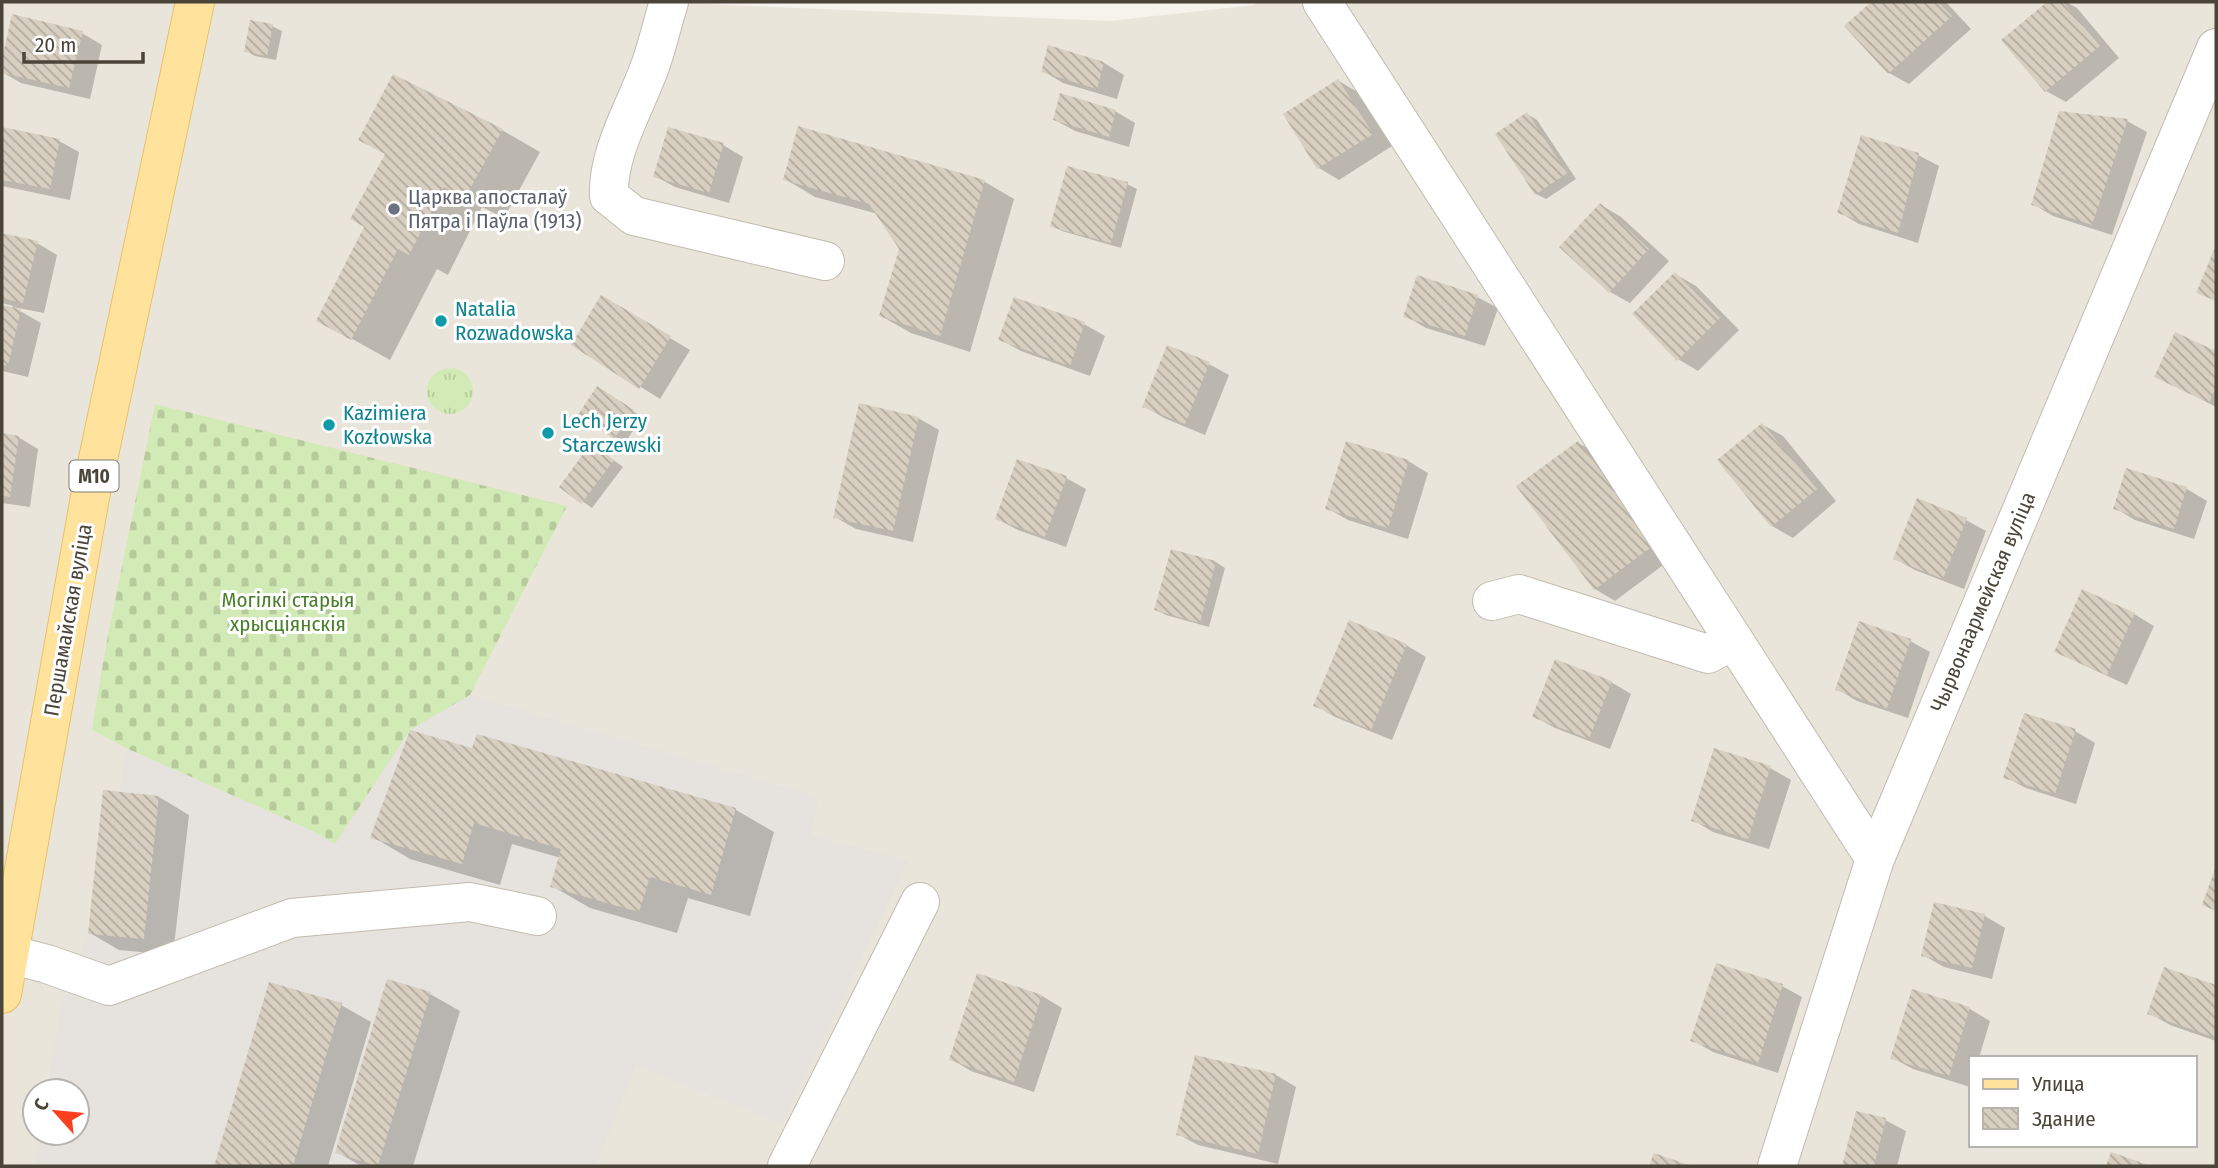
<svg xmlns="http://www.w3.org/2000/svg" width="2218" height="1168" font-family="'Fira Sans Condensed',sans-serif">
	<style>
		.residential { fill: #eae5da; fill-rule: evenodd }
		.industrial { fill: #e6e2dd }
		.grass { fill: url(#grass-tufts) }
		.cemetery { fill: url(#cemetery-stones) }
		.shadow { fill: #0003 }
		.building { fill: url(#building-back-hatch) }
		.lines { fill: none; stroke-linecap: round; stroke-linejoin: round }
		.minor-casing { stroke: #c2bbae; stroke-width: 40 }
		.major-casing { stroke: #e6c16a; stroke-width: 40 }
		.minor { stroke: #fff; stroke-width: 38 }
		.major { stroke: #ffe39c; stroke-width: 38 }
		.worship-dot { fill: #6b7280; stroke: #fff; stroke-width: 2.5 }
		.culture-dot { fill: #0f9aa8; stroke: #fff; stroke-width: 2.5 }
		.labels { text-anchor: middle; stroke-width: 6; stroke-linejoin: round; paint-order: stroke }
		.shield { fill: #fff; stroke: #817c74; stroke-width: 2 }
		.shield-label { font-size: 19px; font-weight: bold; fill: #4b4439 }
		.worship-label { font-size: 21px; fill: #5b616d; stroke: #fff; text-anchor: start }
		.culture-label { font-size: 21px; fill: #0d838f; stroke: #fff; text-anchor: start }
		.park-label { font-size: 21px; fill: #4a7f2a; stroke: #fff }
		.street-label { font-size: 21px; fill: #4b4439; stroke: #fff }
	</style>
	<defs>
		<pattern id="grass-tufts" width="24" height="20" patternUnits="userSpaceOnUse" patternTransform="scale(1.75)"><rect width="24" height="20" fill="#d2eab5"/><path d="M3 7l-1-3M5 7V3M7 7l1-3M15 17l-1-3M17 17v-4M19 17l1-3" fill="none" stroke="#b6ca9c"/></pattern>
		<pattern id="cemetery-stones" width="16" height="16" patternUnits="userSpaceOnUse" patternTransform="scale(1.75)"><rect width="16" height="16" fill="#d2eab5"/><path d="M2 7V4a2 2 0 0 1 4 0v3zM10 15v-3a2 2 0 0 1 4 0v3z" fill="#b6ca9c"/></pattern>
		<pattern id="building-back-hatch" width="6" height="6" patternUnits="userSpaceOnUse" patternTransform="scale(1.75)"><rect width="6" height="6" fill="#d8cfc1"/><path d="M-1 5l2 2M0 0l6 6M5-1l2 2" fill="none" stroke="#b1aa9e"/></pattern>
	</defs>
	<rect width="100%" height="100%" fill="#f6f3ec"/>
	<!-- residential -->
	<path class="residential" d="M 2,2 L 653,2 L 1110,21 L 1254,5 L 1255,2 L 2216,2 L 2216,1166 L 2,1166 ZM 1971,1058 L 2195,1058 L 2195,1145 L 1971,1145 ZM 35,1091 L 77,1091 L 77,1133 L 35,1133 Z"/>
	<!-- industrial -->
	<path class="industrial" d="M 470,695 L 818,797 L 811,835 L 908,861 L 782,1124 L 636,1066 L 595,1166 L 35,1166 L 40,1133 L 77,1133 L 77,1091 L 47,1091 L 62,1001 L 88,933 L 103,790 L 121,791 L 126,748 L 313,831 L 335,844 L 410,730 Z"/>
	<!-- grass -->
	<path class="grass" d="M427 391a23 23 0 1 1 46 0a23 23 0 1 1-46 0Z"/>
	<!-- cemetery -->
	<path class="cemetery" d="M 155,404 L 567,506 L 470,695 L 410,730 L 335,844 L 313,831 L 126,748 L 92,730 L 106,645 Z"/>
	<!-- shadow -->
	<path class="shadow" d="M 1873,2 L 1946,2 L 1971,29 L 1909,84 L 1889,73 L 1847,26 Z
		M 2050,2 L 2066,2 L 2077,8 L 2119,58 L 2066,102 L 2046,91 L 2003,40 Z
		M 14,17 L 82,33 L 102,45 L 90,99 L 21,83 L 2,72 Z
		M 272,26 L 282,31 L 276,60 L 255,56 L 246,51 Z
		M 1104,63 L 1124,75 L 1117,99 L 1063,83 L 1043,71 Z
		M 1339,81 L 1359,93 L 1392,146 L 1339,180 L 1319,168 L 1285,115 Z
		M 1115,111 L 1135,123 L 1129,147 L 1075,131 L 1055,120 Z
		M 1527,114 L 1537,120 L 1576,179 L 1546,199 L 1536,194 Z
		M 2127,121 L 2147,132 L 2112,235 L 2053,216 L 2033,204 Z
		M 800,128 L 985,182 L 1014,199 L 970,352 L 911,333 L 881,316 L 901,249 L 878,214 L 815,197 L 785,179 Z
		M 2,129 L 59,141 L 79,152 L 70,200 L 2,186 Z
		M 502,130 L 540,152 L 504,218 L 482,207 L 448,275 L 437,269 L 390,360 L 318,320 L 366,227 Z
		M 723,145 L 743,157 L 729,203 L 675,187 L 655,176 Z
		M 1918,155 L 1939,166 L 1918,243 L 1859,224 L 1839,212 Z
		M 1127,184 L 1137,189 L 1121,248 L 1062,231 L 1053,226 Z
		M 1601,205 L 1621,217 L 1669,261 L 1630,303 L 1610,292 Z
		M 2,234 L 37,243 L 57,255 L 44,313 L 13,307 L 41,323 L 28,377 L 2,371 L 2,307 L 12,309 L 13,306 L 2,303 Z
		M 1675,274 L 1696,286 L 1739,330 L 1698,371 L 1678,359 Z
		M 602,297 L 690,350 L 660,399 L 574,345 Z
		M 1477,297 L 1498,308 L 1485,346 L 1426,328 L 1406,316 Z
		M 1015,299 L 1084,324 L 1105,336 L 1090,376 L 1021,351 L 1001,340 Z
		M 2176,334 L 2216,353 L 2216,407 L 2156,376 Z
		M 1209,364 L 1229,375 L 1205,435 L 1164,418 L 1144,406 Z
		M 607,394 L 642,417 L 625,443 L 581,415 Z
		M 918,418 L 939,430 L 913,542 L 856,529 L 835,517 Z
		M 1763,425 L 1783,436 L 1836,501 L 1793,538 L 1772,526 Z
		M 2,435 L 18,437 L 38,449 L 30,507 L 2,503 Z
		M 1578,443 L 1599,454 L 1674,557 L 1615,601 L 1595,589 Z
		M 601,451 L 623,467 L 592,508 L 561,486 Z
		M 1408,461 L 1428,473 L 1408,539 L 1348,520 L 1327,508 Z
		M 2128,470 L 2187,489 L 2207,501 L 2194,539 L 2135,520 L 2115,508 Z
		M 1066,478 L 1086,489 L 1066,547 L 1018,530 L 997,519 Z
		M 1966,520 L 1986,531 L 1964,589 L 1915,570 L 1895,559 Z
		M 1172,551 L 1216,562 L 1225,568 L 1209,627 L 1166,615 L 1156,610 Z
		M 2134,614 L 2154,626 L 2127,685 L 2077,662 L 2056,651 Z
		M 1910,641 L 1930,652 L 1908,718 L 1857,701 L 1837,689 Z
		M 1406,645 L 1426,657 L 1392,740 L 1335,717 L 1315,705 Z
		M 1611,682 L 1631,694 L 1610,749 L 1555,728 L 1535,717 Z
		M 2075,731 L 2095,743 L 2076,804 L 2026,788 L 2005,777 Z
		M 478,736 L 736,810 L 774,832 L 750,916 L 688,898 L 677,933 L 590,908 L 552,886 L 561,858 L 512,844 L 500,885 L 410,859 L 373,837 L 473,751 Z
		M 1715,751 L 1770,768 L 1791,780 L 1769,849 L 1713,832 L 1693,820 Z
		M 159,797 L 189,815 L 173,955 L 119,950 L 90,933 Z
		M 1935,904 L 1985,916 L 2005,928 L 1992,979 L 1944,967 L 1923,955 Z
		M 2165,969 L 2216,987 L 2216,1041 L 2170,1025 L 2149,1013 Z
		M 979,975 L 1042,996 L 1062,1008 L 1034,1092 L 971,1071 L 951,1059 Z
		M 270,984 L 341,1005 L 371,1022 L 328,1166 L 216,1166 Z
		M 1782,986 L 1802,997 L 1778,1073 L 1713,1052 L 1692,1040 Z
		M 1913,992 L 1970,1009 L 1990,1021 L 1979,1058 L 1971,1058 L 1970,1087 L 1913,1069 L 1893,1058 Z
		M 430,994 L 460,1011 L 413,1166 L 361,1166 L 337,1152 Z
		M 1276,1075 L 1296,1087 L 1278,1164 L 1198,1145 L 1178,1134 Z
		M 1857,1113 L 1885,1120 L 1906,1131 L 1897,1166 L 1844,1166 Z"/>
	<!-- building -->
	<path class="building" d="M 1871,2 L 1938,2 L 1952,16 L 1888,74 L 1844,26 Z
		M 2047,2 L 2063,2 L 2100,46 L 2045,92 L 2001,40 Z
		M 12,14 L 83,31 L 69,88 L 2,73 L 2,59 Z
		M 250,20 L 273,24 L 267,56 L 244,52 Z
		M 1048,45 L 1104,62 L 1097,89 L 1041,72 Z
		M 393,74 L 503,129 L 465,198 L 444,187 L 409,255 L 398,249 L 351,340 L 316,321 L 364,227 L 350,219 L 385,154 L 358,140 Z
		M 1338,79 L 1373,134 L 1317,169 L 1283,114 Z
		M 1060,93 L 1116,110 L 1109,137 L 1053,120 Z
		M 2059,111 L 2128,119 L 2092,225 L 2031,205 Z
		M 1527,112 L 1567,173 L 1535,195 L 1495,134 Z
		M 798,126 L 985,180 L 940,336 L 879,316 L 899,249 L 869,204 L 783,180 Z
		M 2,127 L 60,139 L 50,189 L 2,180 Z
		M 668,127 L 724,143 L 709,193 L 653,177 Z
		M 1861,135 L 1919,153 L 1898,233 L 1837,213 Z
		M 1067,166 L 1128,182 L 1111,243 L 1050,227 Z
		M 1600,203 L 1649,249 L 1609,293 L 1559,247 Z
		M 2,233 L 38,241 L 23,303 L 2,298 Z
		M 2216,245 L 2216,301 L 2196,293 Z
		M 1675,272 L 1720,318 L 1677,361 L 1632,314 Z
		M 1417,275 L 1478,295 L 1465,336 L 1403,317 Z
		M 601,295 L 671,336 L 639,389 L 571,345 Z
		M 1014,297 L 1085,322 L 1070,366 L 998,340 Z
		M 2,305 L 21,309 L 8,366 L 2,365 Z
		M 2175,332 L 2216,351 L 2216,387 L 2209,403 L 2154,377 Z
		M 1167,345 L 1210,362 L 1185,424 L 1142,407 Z
		M 597,386 L 634,410 L 614,439 L 578,415 Z
		M 859,403 L 919,417 L 893,531 L 833,518 Z
		M 1762,423 L 1817,489 L 1771,527 L 1717,460 Z
		M 2,433 L 19,436 L 10,497 L 2,496 Z
		M 1346,441 L 1409,460 L 1388,528 L 1325,509 Z
		M 1578,441 L 1655,544 L 1594,590 L 1516,486 Z
		M 591,443 L 614,460 L 581,504 L 559,487 Z
		M 1017,459 L 1067,476 L 1045,537 L 995,519 Z
		M 2126,468 L 2187,487 L 2174,529 L 2113,509 Z
		M 1917,498 L 1967,518 L 1943,579 L 1893,559 Z
		M 1171,549 L 1216,561 L 1200,623 L 1154,610 Z
		M 2082,589 L 2135,613 L 2107,675 L 2054,652 Z
		M 1349,620 L 1407,644 L 1371,730 L 1313,706 Z
		M 1859,621 L 1911,639 L 1887,708 L 1835,690 Z
		M 1555,659 L 1612,681 L 1589,739 L 1532,717 Z
		M 2024,713 L 2076,729 L 2055,794 L 2003,778 Z
		M 410,730 L 472,748 L 477,734 L 736,808 L 711,895 L 650,877 L 639,912 L 550,887 L 561,849 L 474,823 L 462,864 L 370,838 Z
		M 1714,748 L 1771,766 L 1748,839 L 1691,821 Z
		M 103,790 L 159,796 L 144,939 L 88,934 Z
		M 2216,866 L 2216,911 L 2202,905 Z
		M 1934,902 L 1985,914 L 1972,968 L 1921,956 Z
		M 1716,963 L 1783,984 L 1758,1063 L 1690,1041 Z
		M 2164,967 L 2216,985 L 2216,1038 L 2147,1014 Z
		M 977,973 L 1042,995 L 1014,1082 L 949,1060 Z
		M 387,979 L 431,992 L 378,1166 L 335,1153 Z
		M 269,982 L 342,1003 L 293,1166 L 214,1166 Z
		M 1912,989 L 1970,1007 L 1949,1076 L 1890,1059 Z
		M 1195,1055 L 1276,1074 L 1258,1154 L 1176,1135 Z
		M 1856,1111 L 1886,1118 L 1874,1166 L 1842,1166 Z
		M 2111,1152 L 2151,1166 L 2106,1166 Z
		M 1654,1153 L 1692,1166 L 1649,1166 Z"/>
	<g class="lines">
		<defs>
			<path id="minor" d="M 669,2 C 662,24 657,48 649,69 C 634,109 607,154 609,196 L 634,216 L 825,261
				M 1322,2 L 1875,859
				M 1492,601 L 1519,594 L 1708,654 L 1734,640
				M 9,954 L 47,964 L 109,986 L 292,918 L 470,902 L 537,916
				M 787,1166 L 920,902
				M 1777,1166 L 1875,859 L 2216,48"/>
			<path id="major" d="M 2,994 L 90,497 L 195,2"/>
		</defs>
		<!-- minor casing -->
		<use href="#minor" class="minor-casing"/>
		<!-- major casing -->
		<use href="#major" class="major-casing"/>
		<!-- minor -->
		<use href="#minor" class="minor"/>
		<!-- major -->
		<use href="#major" class="major"/>
	</g>
	<!-- markers -->
	<circle class="worship-dot" cx="394" cy="209" r="7"/>
	<g class="culture-dot">
		<circle cx="441" cy="321" r="7"/>
		<circle cx="329" cy="425" r="7"/>
		<circle cx="548" cy="433" r="7"/>
	</g>
	<g class="labels">
		<!-- shield labels -->
		<rect class="shield" x="69.5" y="460.5" width="49" height="31" rx="5"/>
		<g class="shield-label">
			<text x="94" y="483">М10</text>
		</g>
		<!-- worship labels -->
		<g class="worship-label">
			<text x="408" y="204">Царква апосталаў<tspan x="408" dy="24">Пятра і Паўла (1913)</tspan></text>
		</g>
		<!-- culture labels -->
		<g class="culture-label">
			<text x="455" y="316">Natalia<tspan x="455" dy="24">Rozwadowska</tspan></text>
			<text x="343" y="420">Kazimiera<tspan x="343" dy="24">Kozłowska</tspan></text>
			<text x="562" y="428">Lech Jerzy<tspan x="562" dy="24">Starczewski</tspan></text>
		</g>
		<!-- park labels -->
		<g class="park-label">
			<text x="288" y="607">Могілкі старыя<tspan x="288" dy="24">хрысціянскія</tspan></text>
		</g>
		<!-- street labels -->
		<g class="street-label">
			<text transform="translate(1983 602) rotate(-67)" y="7">Чырвонаармейская вуліца</text>
			<text transform="translate(68 620) rotate(-80)" y="7">Першамайская вуліца</text>
		</g>
	</g>
	<!-- border -->
	<rect width="2218" height="1168" fill="none" stroke="#4b4439" stroke-width="7"/>
	<!-- legend -->
	<rect x="1969" y="1056" width="228" height="91" fill="#ffffff" stroke="#b7b4b0" stroke-width="2"/>
	<rect x="1983" y="1079" width="35" height="10" fill="#ffe39c" stroke="#b7b4b0" stroke-width="2"/>
	<text x="2032" y="1091" font-size="21" fill="#4b4439">Улица</text>
	<rect x="1983" y="1108" width="35" height="21" fill="url(#building-back-hatch)" stroke="#b7b4b0" stroke-width="2"/>
	<text x="2032" y="1126" font-size="21" fill="#4b4439">Здание</text>
	<!-- north arrow -->
	<g transform="translate(56 1112) rotate(297)"><circle r="33" fill="#ffffff" stroke="#b7b4b0" stroke-width="2"/>
	<path d="M0-5L12 26L0 18L-12 26Z" fill="#fc3f1d"/>
	<text y="-10" font-size="19" font-weight="bold" text-anchor="middle" fill="#4b4439">С</text>
	</g>
	<!-- scale -->
	<path d="M24 52v10h119v-10" fill="none" stroke="#4b4439" stroke-width="3.5"/>
	<text x="35" y="52" font-size="21" fill="#4b4439" stroke="#ffffff" stroke-width="5" paint-order="stroke">20 m</text>
</svg>
